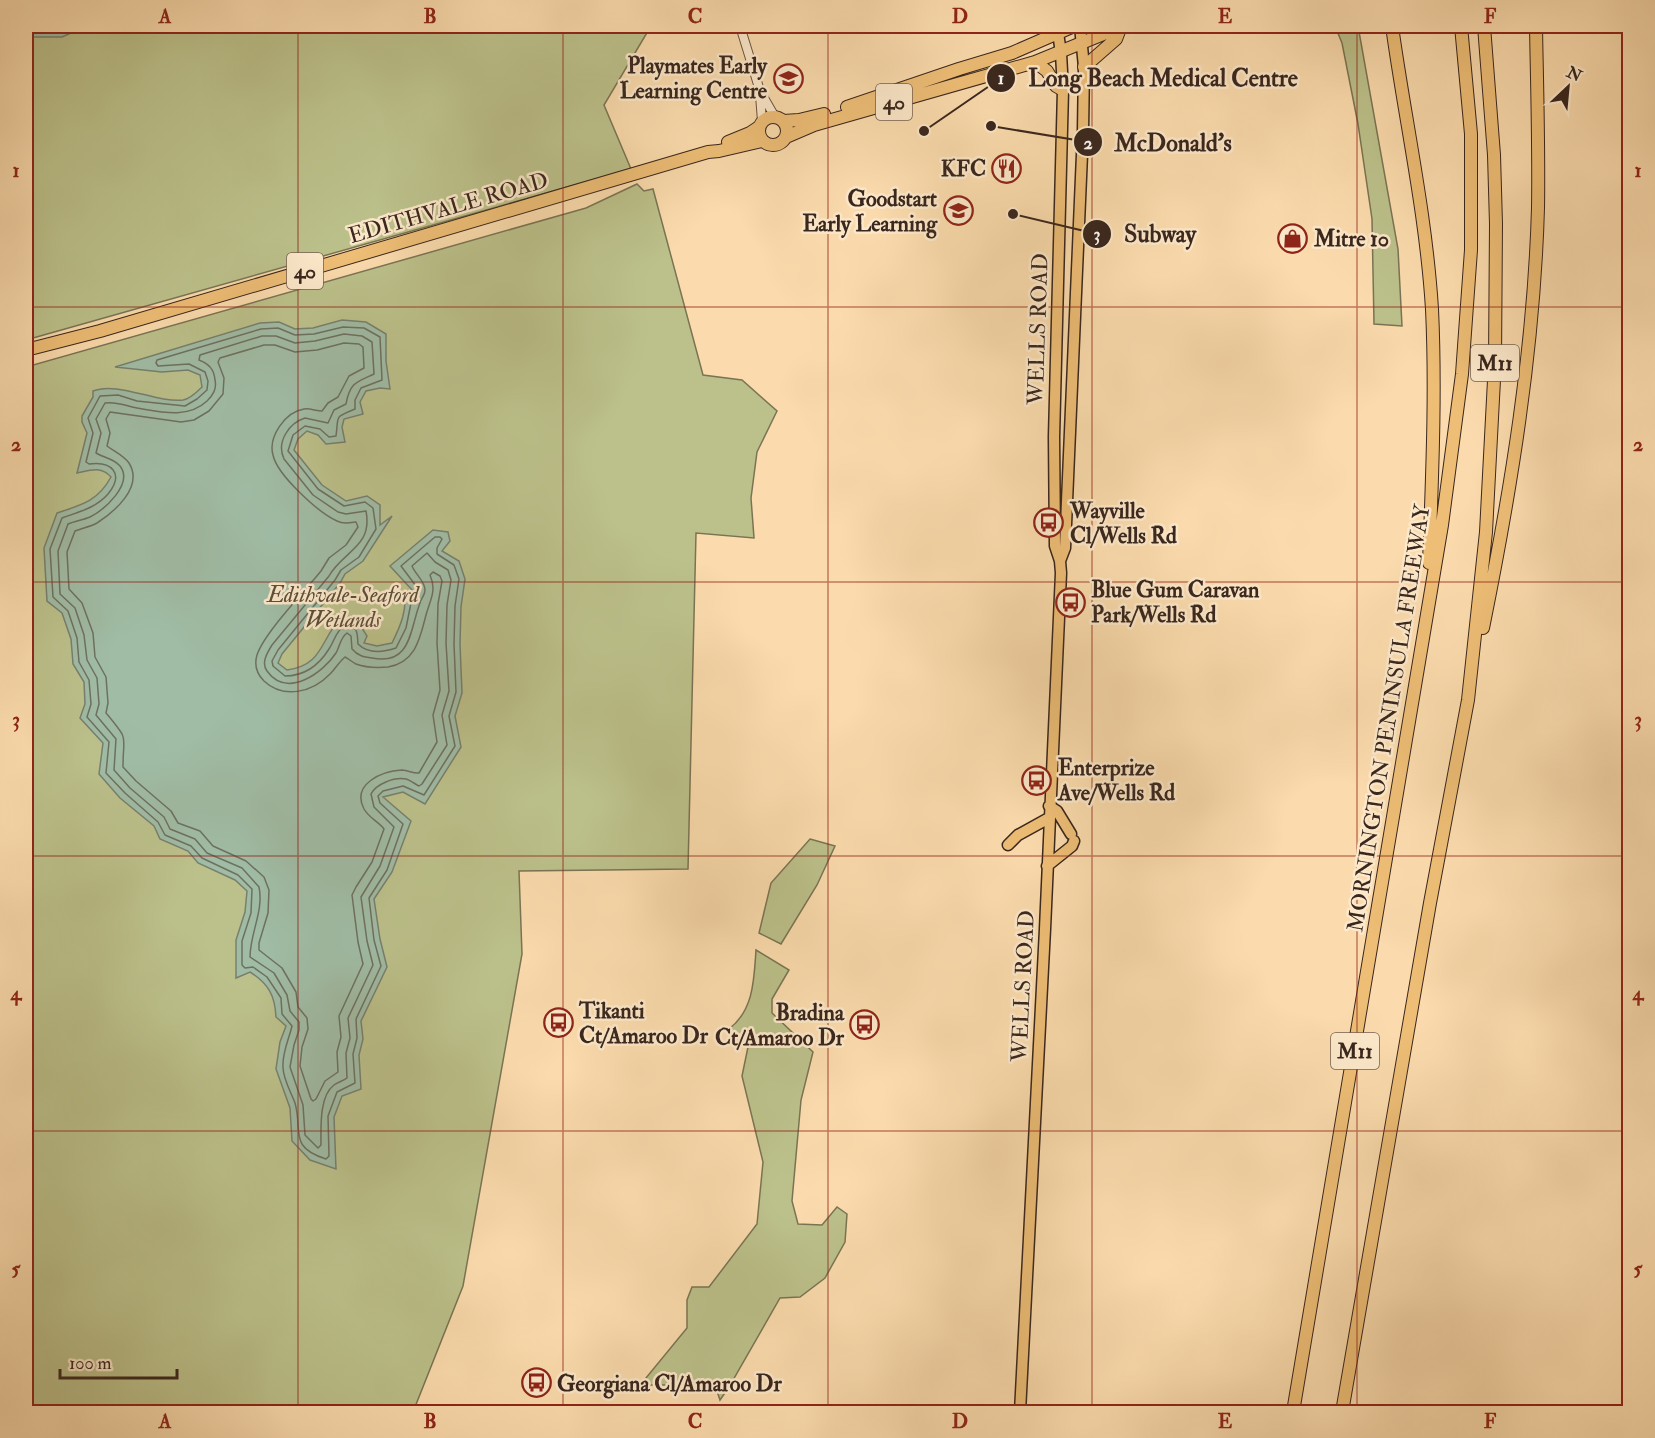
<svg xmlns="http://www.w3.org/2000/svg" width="1655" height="1438" font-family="'IM FELL Double Pica',serif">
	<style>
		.green { fill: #bcc18b; stroke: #7a7454; stroke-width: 1.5 }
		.water { fill: #a0bca5; stroke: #77806f; stroke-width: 1.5 }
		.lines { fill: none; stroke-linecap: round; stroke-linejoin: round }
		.shore { stroke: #6c7161; stroke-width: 1.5 }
		.minor-casing { stroke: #6a5341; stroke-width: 10 }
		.major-casing { stroke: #39261d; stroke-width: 13 }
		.highway-casing { stroke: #39261d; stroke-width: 14 }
		.minor { stroke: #fce8ca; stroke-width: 8 }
		.major { stroke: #eebe76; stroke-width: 10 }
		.highway { stroke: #eebe76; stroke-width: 12 }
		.grid { fill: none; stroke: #8f2418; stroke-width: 1.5; stroke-opacity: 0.55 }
		.labels { text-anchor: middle; stroke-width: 5; stroke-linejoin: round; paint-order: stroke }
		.shield { fill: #fce8ca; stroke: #746051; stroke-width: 1.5 }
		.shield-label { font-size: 21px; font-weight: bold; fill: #39261d }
		.poi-label { font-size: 22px; font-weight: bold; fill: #39261d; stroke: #fce8ca; text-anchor: start }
		.street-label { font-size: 22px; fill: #39261d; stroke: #fce8ca }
		.park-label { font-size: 22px; font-style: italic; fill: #5a4d38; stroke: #fce8ca }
		.leader { fill: none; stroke: #39261d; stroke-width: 2 }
		.callout-dot { fill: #39261d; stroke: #fce8ca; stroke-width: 2 }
		.mark-label { font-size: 18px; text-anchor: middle; font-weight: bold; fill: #fff }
		.callout-label { font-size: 24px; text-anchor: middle; font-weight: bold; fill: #39261d; stroke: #fce8ca; stroke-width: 5; stroke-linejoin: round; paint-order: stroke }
		.neatline { fill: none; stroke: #8f2418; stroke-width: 2 }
		.grid-label { font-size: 20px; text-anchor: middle; font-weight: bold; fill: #8f2418 }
	</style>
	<rect width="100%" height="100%" fill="#fbdbad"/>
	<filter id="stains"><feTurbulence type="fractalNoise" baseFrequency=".00333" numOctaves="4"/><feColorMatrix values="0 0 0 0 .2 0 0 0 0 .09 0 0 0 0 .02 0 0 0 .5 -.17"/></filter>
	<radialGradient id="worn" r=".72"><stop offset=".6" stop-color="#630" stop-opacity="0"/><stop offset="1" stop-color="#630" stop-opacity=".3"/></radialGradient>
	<!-- green -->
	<path class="green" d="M 26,26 L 651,26 L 604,105 L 631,169 L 26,340 Z
		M 1335,26 L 1358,26 L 1398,249 L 1402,326 L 1374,324 L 1372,219 L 1358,124 L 1342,43 Z
		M 637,184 L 644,191 L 653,189 L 703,375 L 742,380 L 777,411 L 757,452 L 751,498 L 754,538 L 696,533 L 688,869 L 519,871 L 522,954 L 463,1286 L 413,1412 L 26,1412 L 26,367 L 586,208 Z
		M 810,839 L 835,846 L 817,885 L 781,944 L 759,933 L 771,883 Z
		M 756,950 L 789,970 L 772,999 L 772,1013 L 813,1052 L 801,1100 L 792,1201 L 798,1224 L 822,1225 L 837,1207 L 847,1214 L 845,1242 L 825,1278 L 800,1297 L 780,1298 L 729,1387 L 720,1400 L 715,1385 L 651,1385 L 645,1391 L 641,1384 L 687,1328 L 687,1300 L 692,1287 L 709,1287 L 757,1224 L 763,1162 L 742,1076 L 748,1047 L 730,1034 L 729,1029 C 754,1010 754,979 756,950 Z"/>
	<!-- water -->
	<path class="water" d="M 26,26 L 87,26 L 62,37 L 32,37 L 26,31 Z
		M 342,320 L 366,322 L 386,334 L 386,361 L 390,389 L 380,388 L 366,391 L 360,402 L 363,414 L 344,419 L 342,427 L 345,442 L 326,444 L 318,435 L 307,431 L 298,439 L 294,450 L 322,485 L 346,501 L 367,496 L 380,505 L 380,525 L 392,516 L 363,561 L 345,574 L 340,583 L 282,654 L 278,663 L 287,670 C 324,665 320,639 341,618 L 358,622 L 367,636 L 364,643 L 377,646 L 392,643 C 400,627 408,609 404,591 L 413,591 L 390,566 L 433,530 L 448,532 L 450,541 L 442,551 L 459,561 L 465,579 L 461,607 L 460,644 L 462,693 L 455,716 L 461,747 L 425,804 L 403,792 L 383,797 L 411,821 L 392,872 L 374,899 L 380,939 L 387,967 L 361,1021 L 363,1039 L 359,1055 L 361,1089 L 342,1096 L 334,1117 L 336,1169 L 310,1160 L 292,1141 L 290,1108 L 276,1069 L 280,1042 L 286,1026 L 276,1017 C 275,996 269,984 250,972 L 236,978 L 236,940 L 245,912 L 247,891 L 235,880 L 198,863 L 188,851 L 160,839 L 154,826 L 120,798 L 99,774 L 103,743 L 80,718 L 85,704 L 84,682 L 73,664 L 71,639 L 62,613 L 47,601 L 44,548 L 57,513 C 82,505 98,501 111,477 C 101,466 91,470 77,473 L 87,433 L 82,422 L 82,416 L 93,397 L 93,391 C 117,381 156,403 183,400 C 190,399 197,392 202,387 L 200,375 L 188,370 L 162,372 L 115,367 L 260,323 L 279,322 L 295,329 L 313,328 Z"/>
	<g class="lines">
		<!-- shore -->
		<path class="shore" d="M 343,327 L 364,328 L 380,337 L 382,380 L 361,388 L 355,400 L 355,409 C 333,418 339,415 336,436 L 329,437 L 320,429 L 305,426 L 293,435 L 288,451 L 318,489 L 344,506 L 365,502 L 373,508 L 376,529 L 359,557 L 341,570 L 335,580 L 278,650 L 272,661 L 273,666 L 285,676 C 304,676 319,665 329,649 C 335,640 335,632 345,625 C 359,627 357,633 358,644 C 368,654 384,652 396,648 L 406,628 L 412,598 L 417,591 L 416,586 L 401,566 L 435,537 L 440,537 L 442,539 L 437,548 L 437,554 L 454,565 L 459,579 L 455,606 L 454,644 L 456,692 L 449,716 L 455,746 L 424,795 L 403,786 L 383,791 L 378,796 L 380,803 L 403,824 L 387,870 L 369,898 L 374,940 L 381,966 L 356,1019 L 357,1038 L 353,1054 L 355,1083 L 337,1092 L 328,1116 L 329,1156 L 326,1159 C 288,1147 303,1131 295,1103 C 291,1092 283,1079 283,1067 C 282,1053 289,1039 292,1026 L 282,1014 L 281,998 L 267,977 L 253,967 L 245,968 L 242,965 L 242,941 L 251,913 L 252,889 L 238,875 L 202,858 L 191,846 L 165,835 L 158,822 L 125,793 L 106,773 L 109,742 L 87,717 L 91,704 L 89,680 L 79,662 L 77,638 L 68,611 L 53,597 L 50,549 L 62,518 C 78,512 96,508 108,494 C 125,473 111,461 89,464 L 86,462 L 93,433 L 88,418 L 100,396 L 118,395 L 137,401 L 185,406 L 197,399 L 207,390 L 208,381 L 205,372 L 189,364 L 158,366 L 156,363 L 157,360 L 261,329 L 278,328 L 295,335 L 314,334 Z
			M 344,334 L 362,336 L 372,342 L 374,374 C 357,382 350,382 346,404 L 334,410 L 328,423 L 305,418 C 289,423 276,442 284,459 L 313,495 L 338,512 L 346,514 L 366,511 C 373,547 343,551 329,576 L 272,645 C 267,653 261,663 267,671 C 287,699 323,673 336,653 C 340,646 340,638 347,633 L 351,636 L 352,649 C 358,656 364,657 372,658 C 412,666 410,628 420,603 C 421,598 425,596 425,590 C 425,581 415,574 412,566 L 427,553 L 435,562 L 448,570 L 451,580 L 447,605 L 446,643 L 449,691 L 442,715 L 447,745 L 422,784 L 419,786 C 415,784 410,780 406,779 C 394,777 376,784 371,794 L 374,807 L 394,827 L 380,866 L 361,897 L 367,941 L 373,965 L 348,1018 L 350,1038 L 346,1053 L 347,1078 C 343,1081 338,1082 334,1085 C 319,1096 321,1128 321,1145 L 318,1148 L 305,1135 L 303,1105 L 290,1067 L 294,1045 L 299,1030 L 299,1022 L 290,1011 L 287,995 L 274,973 L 250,957 C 250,933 264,911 259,887 L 242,868 L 207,853 L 195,839 L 170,829 L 164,817 L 130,788 L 114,770 L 116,739 L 96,715 L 99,704 L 97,678 L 87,660 L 84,635 L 75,608 L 60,594 L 58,551 L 68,524 C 75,521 83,520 90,517 C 104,510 134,484 120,466 C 113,458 104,458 96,453 L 101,433 L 96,419 L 105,403 C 117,401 125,406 137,408 C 161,412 188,419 207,401 C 213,395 217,389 215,380 C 214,369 209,364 199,360 L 200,355 L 262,336 L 276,336 L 295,343 L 315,341 Z
			M 344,343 L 359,344 L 363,347 L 364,368 L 349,376 L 338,397 L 328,403 L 322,411 C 316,411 310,408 304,409 C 285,412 268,437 273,455 C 277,475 319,513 337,521 C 343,524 349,523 356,522 L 358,527 L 346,545 L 329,558 L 321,571 C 305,591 264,633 257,655 C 254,665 257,674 264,681 C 283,699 312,693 330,674 C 335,669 339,662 345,657 C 349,659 352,662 356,664 C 367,668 377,668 388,667 C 416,662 420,638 426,615 C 430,600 437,591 430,575 L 433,572 L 440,576 L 442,581 L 438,604 L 437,643 L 440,690 L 433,715 L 437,742 L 419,773 C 414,774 408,770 402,770 C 382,771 351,784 364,809 C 369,818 379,822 384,829 L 372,862 L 356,887 L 352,895 L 358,942 L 363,964 L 339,1016 L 341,1037 L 337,1052 L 338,1072 L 325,1081 L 316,1099 L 313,1101 L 311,1099 L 300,1066 L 302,1047 L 308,1029 L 307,1018 L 298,1007 L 296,992 L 282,968 L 259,950 L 259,943 L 268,913 L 269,890 L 264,877 L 246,861 L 213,846 L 200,831 L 178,823 L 171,811 L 136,781 L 123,767 C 123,733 130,742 106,713 L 108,703 L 106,677 L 95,657 L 93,633 L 82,603 L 69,589 L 67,552 L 75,531 C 82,528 90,527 97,523 C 114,512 144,487 129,463 C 123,455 115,452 107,446 L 110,433 L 106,419 L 110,412 L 181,422 L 194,420 L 209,411 L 223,394 L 224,378 L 218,362 L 220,358 L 264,345 L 275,345 L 295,352 L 317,350 Z"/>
		<defs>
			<path id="minor" d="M 740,26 L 760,91 L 775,117
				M 760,95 L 762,121"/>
			<path id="major" d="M 1060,561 L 1065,548 L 1083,131 L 1084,67 L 1080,26
				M 1049,806 L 1057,811 L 1071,834
				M 1008,845 L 1018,835 L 1049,818
				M 1047,866 L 1072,846 L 1074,841
				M 1020,1412 L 1045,929 L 1061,573 L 1060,561 L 1055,546 L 1054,437 L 1063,90 L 1061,53 L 1057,26"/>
			<path id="highway" d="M 1392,26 C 1405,120 1426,213 1432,309 C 1436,393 1432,479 1429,563
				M 1035,62 L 1047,71 L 1056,86 L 1063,90
				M 1084,67 L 1116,39 L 1121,26
				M 847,107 L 959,69 L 1012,53 L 1074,26
				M759 131a14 14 0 1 1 28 0a14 14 0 1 1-28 0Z
				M 783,121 L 799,120 L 824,114
				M 786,137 L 814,125 L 1035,62 L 1123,26
				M 728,142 L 750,133 L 759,127
				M 26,350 L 100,331 L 708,152 L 719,151 L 762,141
				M 1483,628 C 1511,490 1534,349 1538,208 C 1539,147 1537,86 1536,26
				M 1293,1412 L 1442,525 L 1462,374 L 1471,250 L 1471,134 L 1461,26
				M 1342,1412 L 1430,903 L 1468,700 L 1486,532 L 1495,361 L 1496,224 L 1494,155 L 1484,26"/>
		</defs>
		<!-- minor casing -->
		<use href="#minor" class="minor-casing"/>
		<!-- major casing -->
		<use href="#major" class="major-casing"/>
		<!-- highway casing -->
		<use href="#highway" class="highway-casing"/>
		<!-- minor -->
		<use href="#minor" class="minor"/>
		<!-- major -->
		<use href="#major" class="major"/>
		<!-- highway -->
		<use href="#highway" class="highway"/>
	</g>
	<!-- grid -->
	<path class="grid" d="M 298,26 L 298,1412M 563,26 L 563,1412M 828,26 L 828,1412M 1092,26 L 1092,1412M 1357,26 L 1357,1412M 26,307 L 1630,307M 26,582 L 1630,582M 26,856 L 1630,856M 26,1131 L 1630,1131"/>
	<!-- icons -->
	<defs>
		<symbol id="school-ring" viewBox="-11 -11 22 22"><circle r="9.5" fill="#fce8ca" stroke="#8f2418" stroke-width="1.5"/><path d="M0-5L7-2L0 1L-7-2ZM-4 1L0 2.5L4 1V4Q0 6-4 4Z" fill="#8f2418"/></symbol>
		<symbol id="restaurant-ring" viewBox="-11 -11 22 22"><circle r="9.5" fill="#fce8ca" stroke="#8f2418" stroke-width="1.5"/><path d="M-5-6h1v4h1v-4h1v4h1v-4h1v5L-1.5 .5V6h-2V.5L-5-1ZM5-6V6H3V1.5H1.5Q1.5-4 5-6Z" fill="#8f2418"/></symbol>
		<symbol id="shop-ring" viewBox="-11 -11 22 22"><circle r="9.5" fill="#fce8ca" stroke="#8f2418" stroke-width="1.5"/><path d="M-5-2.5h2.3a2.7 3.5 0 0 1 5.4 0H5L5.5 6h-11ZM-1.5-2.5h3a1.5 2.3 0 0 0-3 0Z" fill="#8f2418"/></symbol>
		<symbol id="bus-ring" viewBox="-11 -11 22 22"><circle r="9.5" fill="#fce8ca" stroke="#8f2418" stroke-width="1.5"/><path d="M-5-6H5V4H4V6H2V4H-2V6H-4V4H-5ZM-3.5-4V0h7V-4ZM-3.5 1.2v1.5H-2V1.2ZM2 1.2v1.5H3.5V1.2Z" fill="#8f2418"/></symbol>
	</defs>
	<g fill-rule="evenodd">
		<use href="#school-ring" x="772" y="62" width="33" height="33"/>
		<use href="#restaurant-ring" x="990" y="152" width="33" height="33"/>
		<use href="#school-ring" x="942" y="194" width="33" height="33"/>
		<use href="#shop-ring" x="1276" y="222" width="33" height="33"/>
		<use href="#bus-ring" x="1032" y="506" width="33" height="33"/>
		<use href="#bus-ring" x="1054" y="586" width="33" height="33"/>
		<use href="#bus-ring" x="1020" y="764" width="33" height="33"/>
		<use href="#bus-ring" x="542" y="1006" width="33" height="33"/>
		<use href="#bus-ring" x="848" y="1008" width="33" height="33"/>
		<use href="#bus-ring" x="520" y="1366" width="33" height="33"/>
	</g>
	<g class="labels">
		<!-- shield labels -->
		<g class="shield">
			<rect x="876" y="84" width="36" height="36" rx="4.5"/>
			<rect x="287" y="253" width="36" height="36" rx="4.5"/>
			<rect x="1471" y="345" width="48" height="36" rx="4.5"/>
			<rect x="1331" y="1033" width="48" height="36" rx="4.5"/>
		</g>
		<g class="shield-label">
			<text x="894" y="109">40</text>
			<text x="305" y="278">40</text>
			<text x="1495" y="370">M11</text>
			<text x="1355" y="1058">M11</text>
		</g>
		<!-- poi labels -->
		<g class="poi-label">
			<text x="767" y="73" text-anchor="end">Playmates Early<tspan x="767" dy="25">Learning Centre</tspan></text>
			<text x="986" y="176" text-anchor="end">KFC</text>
			<text x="937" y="206" text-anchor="end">Goodstart<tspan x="937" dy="25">Early Learning</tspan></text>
			<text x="1314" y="246">Mitre 10</text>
			<text x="1070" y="518">Wayville<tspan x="1070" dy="25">Cl/Wells Rd</tspan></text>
			<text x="1091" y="597">Blue Gum Caravan<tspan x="1091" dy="25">Park/Wells Rd</tspan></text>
			<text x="1058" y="775">Enterprize<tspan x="1058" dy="25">Ave/Wells Rd</tspan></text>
			<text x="579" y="1018">Tikanti<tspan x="579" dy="25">Ct/Amaroo Dr</tspan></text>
			<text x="844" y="1020" text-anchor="end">Bradina<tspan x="844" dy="25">Ct/Amaroo Dr</tspan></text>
			<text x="557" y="1391">Georgiana Cl/Amaroo Dr</text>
		</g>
		<!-- street labels -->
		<g class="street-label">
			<text transform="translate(448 207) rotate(-16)" y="8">EDITHVALE ROAD</text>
			<text transform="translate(1037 329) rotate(-88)" y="8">WELLS ROAD</text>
			<text transform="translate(1388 718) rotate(-81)" y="8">MORNINGTON PENINSULA FREEWAY</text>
			<text transform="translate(1022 986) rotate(-87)" y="8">WELLS ROAD</text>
		</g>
		<!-- park labels -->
		<g class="park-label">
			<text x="343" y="602">Edithvale-Seaford<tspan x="343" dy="25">Wetlands</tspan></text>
		</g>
	</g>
	<!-- callouts -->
	<path class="leader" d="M924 131L1001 78M991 126L1088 142M1013 214L1097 234"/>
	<g class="callout-dot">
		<circle cx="924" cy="131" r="6"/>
		<circle cx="991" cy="126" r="6"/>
		<circle cx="1013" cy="214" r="6"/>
		<circle cx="1001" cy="78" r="15"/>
		<circle cx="1088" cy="142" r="15"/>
		<circle cx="1097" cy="234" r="15"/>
	</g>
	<g class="mark-label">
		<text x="1001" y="84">1</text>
		<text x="1088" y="149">2</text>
		<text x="1097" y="240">3</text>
	</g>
	<g class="callout-label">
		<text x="1163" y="86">Long Beach Medical Centre</text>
		<text x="1173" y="151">McDonald's</text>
		<text x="1160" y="242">Subway</text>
	</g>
	<!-- margin -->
	<rect width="1655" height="1438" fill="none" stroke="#fbdbad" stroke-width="66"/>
	<!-- north arrow -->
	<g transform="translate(1568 87) rotate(26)" stroke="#fce8ca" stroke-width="4.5" paint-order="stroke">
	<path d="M0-4.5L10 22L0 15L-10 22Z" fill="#39261d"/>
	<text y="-9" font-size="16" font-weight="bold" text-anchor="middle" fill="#39261d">N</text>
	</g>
	<!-- scale -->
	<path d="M60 1369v9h117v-9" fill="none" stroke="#39261d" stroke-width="3"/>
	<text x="69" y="1369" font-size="18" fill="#39261d" stroke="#fce8ca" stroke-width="4.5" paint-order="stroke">100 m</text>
	<rect x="33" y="33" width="1589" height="1372" class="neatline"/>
	<g class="grid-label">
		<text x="165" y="23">A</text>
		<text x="430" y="23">B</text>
		<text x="695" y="23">C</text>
		<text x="960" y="23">D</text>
		<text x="1225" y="23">E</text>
		<text x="1490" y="23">F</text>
		<text x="16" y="177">1</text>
		<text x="1638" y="177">1</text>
		<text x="16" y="451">2</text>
		<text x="1638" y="451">2</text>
		<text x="16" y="726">3</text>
		<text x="1638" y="726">3</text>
		<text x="16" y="1000">4</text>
		<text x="1638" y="1000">4</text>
		<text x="16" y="1275">5</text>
		<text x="1638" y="1275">5</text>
		<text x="165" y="1428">A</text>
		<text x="430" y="1428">B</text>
		<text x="695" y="1428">C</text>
		<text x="960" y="1428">D</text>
		<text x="1225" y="1428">E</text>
		<text x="1490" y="1428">F</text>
	</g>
	<rect width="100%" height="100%" filter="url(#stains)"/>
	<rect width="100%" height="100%" fill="url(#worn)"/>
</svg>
